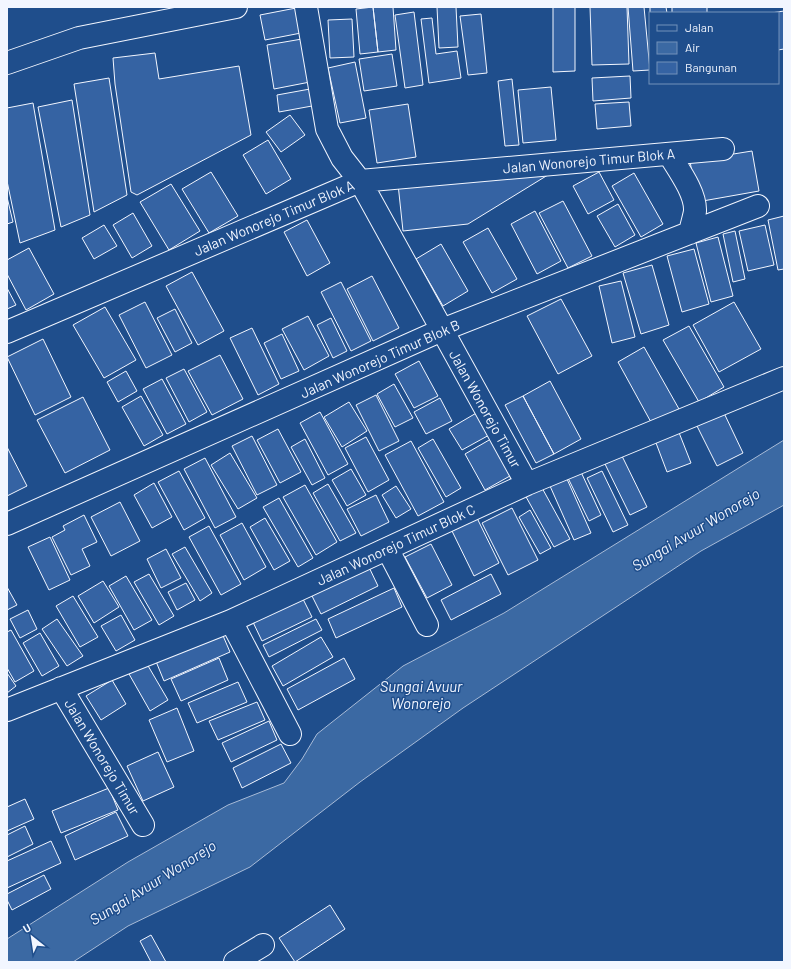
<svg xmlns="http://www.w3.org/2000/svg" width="791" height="969" font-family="Barlow,sans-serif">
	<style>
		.water { fill: #3b69a3; stroke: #a8bbd7 }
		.building { fill: #3563a3; stroke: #f2f6ff }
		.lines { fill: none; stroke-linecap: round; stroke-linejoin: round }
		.street-casing { stroke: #f2f6ff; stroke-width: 24 }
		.street { stroke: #1f4e8c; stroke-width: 22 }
		.labels { text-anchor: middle; stroke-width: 3; stroke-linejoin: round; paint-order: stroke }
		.street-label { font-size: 14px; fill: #f2f6ff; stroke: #1f4e8c }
		.water-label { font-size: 15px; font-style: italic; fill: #f2f6ff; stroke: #1f4e8c }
	</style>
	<rect width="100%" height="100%" fill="#1f4e8c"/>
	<!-- water -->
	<path class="water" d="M 784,440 L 784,505 L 701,551 L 463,708 L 360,782 L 250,867 L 128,926 L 73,962 L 7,962 L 7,939 L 128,862 L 228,805 L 284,783 L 302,759 L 317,734 L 403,666 L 504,613 Z"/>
	<!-- building -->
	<path class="building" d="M 373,7 L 378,52 L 360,54 L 356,9 Z
		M 373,7 L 393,7 L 396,50 L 378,52 Z
		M 437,7 L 456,7 L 458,47 L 439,48 Z
		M 553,7 L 575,7 L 575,71 L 553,72 Z
		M 590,7 L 627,7 L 629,64 L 592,65 Z
		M 628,7 L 644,7 L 650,70 L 633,71 Z
		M 650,7 L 666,7 L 667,13 L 650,13 Z
		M 672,7 L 707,7 L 707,13 L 672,13 Z
		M 296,8 L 301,33 L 265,40 L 260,15 Z
		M 784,11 L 784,49 L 778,50 L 778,13 L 771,13 Z
		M 414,12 L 423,85 L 405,88 L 395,15 Z
		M 481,14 L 487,73 L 468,75 L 460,16 Z
		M 432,18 L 436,54 L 457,51 L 461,78 L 429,83 L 421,19 Z
		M 352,19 L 354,57 L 330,58 L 328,20 Z
		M 302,39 L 310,82 L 274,89 L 267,45 Z
		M 155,53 L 159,79 L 239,66 L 251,135 L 137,195 L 131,192 L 115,84 L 113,58 Z
		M 392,54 L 397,86 L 364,91 L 359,59 Z
		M 355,62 L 366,118 L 340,123 L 328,68 Z
		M 630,76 L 631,98 L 593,101 L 592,78 Z
		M 109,78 L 127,195 L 94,212 L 74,84 Z
		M 512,79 L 519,145 L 505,146 L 498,81 Z
		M 551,87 L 556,140 L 523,143 L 518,90 Z
		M 310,89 L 312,106 L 279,112 L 277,95 Z
		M 72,100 L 90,215 L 61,227 L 38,107 Z
		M 629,102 L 631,126 L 597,129 L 595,104 Z
		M 33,103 L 55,230 L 20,243 L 7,181 L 7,108 Z
		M 408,104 L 416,157 L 377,163 L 369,110 Z
		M 290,115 L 305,135 L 281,152 L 266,132 Z
		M 268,140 L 291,179 L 266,194 L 243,155 Z
		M 752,151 L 759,191 L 697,202 L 690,161 Z
		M 556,170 L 468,224 L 403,231 L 398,184 Z
		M 211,172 L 238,216 L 209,233 L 182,189 Z
		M 599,172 L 614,200 L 588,214 L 573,186 Z
		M 634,173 L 663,224 L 641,237 L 612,186 Z
		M 171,184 L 200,231 L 169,250 L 140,202 Z
		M 7,197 L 13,222 L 7,224 Z
		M 563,201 L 592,256 L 568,268 L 539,213 Z
		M 618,204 L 635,235 L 615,247 L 597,216 Z
		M 535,211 L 561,261 L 537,274 L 511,224 Z
		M 133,213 L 152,246 L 132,258 L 113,225 Z
		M 784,216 L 784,269 L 778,270 L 768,220 Z
		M 307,220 L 330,263 L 307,276 L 284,232 Z
		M 104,225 L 117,246 L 94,259 L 82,238 Z
		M 765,225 L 774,265 L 748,271 L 739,231 Z
		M 488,228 L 517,279 L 492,293 L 463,242 Z
		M 735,231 L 745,279 L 733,282 L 723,234 Z
		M 718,237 L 733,296 L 711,302 L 696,243 Z
		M 441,244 L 468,291 L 443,306 L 416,259 Z
		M 29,248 L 54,294 L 26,310 L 7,274 L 7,260 Z
		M 694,249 L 709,304 L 682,312 L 667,256 Z
		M 652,265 L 669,325 L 641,334 L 623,273 Z
		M 192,272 L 224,331 L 198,345 L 166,286 Z
		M 372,276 L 399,328 L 373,341 L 347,289 Z
		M 621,281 L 635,337 L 612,343 L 599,286 Z
		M 341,282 L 371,341 L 351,351 L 321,292 Z
		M 7,288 L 16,305 L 7,309 Z
		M 561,299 L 592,356 L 558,374 L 527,316 Z
		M 145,302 L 172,355 L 146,368 L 119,315 Z
		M 734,302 L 761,349 L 719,372 L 693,325 Z
		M 105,307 L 136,360 L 104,378 L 73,325 Z
		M 175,309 L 192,343 L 175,352 L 157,318 Z
		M 308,316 L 329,356 L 304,370 L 282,329 Z
		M 331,318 L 347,351 L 333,358 L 317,325 Z
		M 689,326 L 724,387 L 699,402 L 663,340 Z
		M 252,328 L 279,384 L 258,395 L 230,338 Z
		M 282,334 L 299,371 L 281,379 L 264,343 Z
		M 43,339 L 71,397 L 35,415 L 7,357 Z
		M 644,347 L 679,409 L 652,424 L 618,362 Z
		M 220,355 L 243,399 L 212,415 L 188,371 Z
		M 419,361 L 438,396 L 414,408 L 395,374 Z
		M 184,369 L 207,412 L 189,422 L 166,378 Z
		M 126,371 L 137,391 L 118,402 L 107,382 Z
		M 162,379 L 186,424 L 167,434 L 143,389 Z
		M 550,381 L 581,439 L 554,454 L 523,396 Z
		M 394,384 L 413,418 L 395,427 L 377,394 Z
		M 376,395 L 399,441 L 379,451 L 356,405 Z
		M 141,396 L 163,435 L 144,446 L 122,407 Z
		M 523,396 L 554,454 L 536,463 L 505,405 Z
		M 83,397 L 110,450 L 65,473 L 37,420 Z
		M 440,398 L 452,421 L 426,434 L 414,412 Z
		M 349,402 L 367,431 L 342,447 L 324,417 Z
		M 320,412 L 348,464 L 328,475 L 300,423 Z
		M 478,412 L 491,434 L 462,450 L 449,429 Z
		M 724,413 L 743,453 L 717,466 L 697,426 Z
		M 676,425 L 691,463 L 667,472 L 653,435 Z
		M 278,429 L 301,472 L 280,483 L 257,440 Z
		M 252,436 L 277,485 L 257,495 L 232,446 Z
		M 496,436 L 517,472 L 485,490 L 465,454 Z
		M 366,437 L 389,480 L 368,492 L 345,448 Z
		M 305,439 L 325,478 L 312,485 L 291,447 Z
		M 433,439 L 461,488 L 446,497 L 418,448 Z
		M 411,441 L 444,502 L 418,516 L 385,455 Z
		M 7,447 L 27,486 L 7,496 Z
		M 230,453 L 257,498 L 238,509 L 211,465 Z
		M 622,456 L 647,507 L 630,515 L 605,464 Z
		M 205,458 L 236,517 L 215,528 L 184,469 Z
		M 351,469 L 366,495 L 347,506 L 332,480 Z
		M 179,471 L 205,518 L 184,530 L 158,482 Z
		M 602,471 L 628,525 L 613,532 L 587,478 Z
		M 581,472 L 601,515 L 589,521 L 568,478 Z
		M 567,479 L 591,533 L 574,540 L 550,486 Z
		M 154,483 L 172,517 L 152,528 L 134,495 Z
		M 328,484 L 356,533 L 340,541 L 313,493 Z
		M 305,485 L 337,542 L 316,555 L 283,497 Z
		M 396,486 L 411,509 L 396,518 L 382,495 Z
		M 541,486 L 570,539 L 554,547 L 525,495 Z
		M 376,495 L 389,522 L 361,536 L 347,509 Z
		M 279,498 L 313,558 L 298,567 L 263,507 Z
		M 120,502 L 140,541 L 111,556 L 91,517 Z
		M 512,508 L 538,560 L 508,575 L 482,523 Z
		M 530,510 L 551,548 L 540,554 L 519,517 Z
		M 84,515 L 97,542 L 82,549 L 90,566 L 71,575 L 52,537 L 65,530 L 63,526 Z
		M 265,518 L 290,561 L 274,570 L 250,527 Z
		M 477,518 L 499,563 L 474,576 L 452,531 Z
		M 242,523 L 266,567 L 244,580 L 220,535 Z
		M 209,526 L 241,584 L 221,595 L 189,537 Z
		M 50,537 L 70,580 L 49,590 L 28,547 Z
		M 431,544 L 452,585 L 427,598 L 405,557 Z
		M 185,547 L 212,593 L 200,601 L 172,554 Z
		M 166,549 L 181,578 L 161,588 L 147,559 Z
		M 367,563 L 378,586 L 321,614 L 309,590 Z
		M 149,574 L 174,616 L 159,625 L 134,582 Z
		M 491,574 L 501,594 L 451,620 L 441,600 Z
		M 126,576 L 152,620 L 134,630 L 109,586 Z
		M 103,581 L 119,607 L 94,623 L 78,596 Z
		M 186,583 L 195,600 L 177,610 L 168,592 Z
		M 7,587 L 17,605 L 7,610 Z
		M 394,588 L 402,607 L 336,638 L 328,619 Z
		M 301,595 L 312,617 L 262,641 L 251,618 Z
		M 73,596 L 98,637 L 80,647 L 56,606 Z
		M 28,610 L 37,629 L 20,638 L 10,619 Z
		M 121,615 L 135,640 L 116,651 L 101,626 Z
		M 57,619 L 83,656 L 67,666 L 42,629 Z
		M 316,619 L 322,630 L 269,657 L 263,645 Z
		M 11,630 L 34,671 L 15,682 L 7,668 L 7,632 Z
		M 221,631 L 230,652 L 164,681 L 155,659 Z
		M 40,633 L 59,666 L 42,676 L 23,643 Z
		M 321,637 L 333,657 L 283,686 L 272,666 Z
		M 219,658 L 228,680 L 181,701 L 171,679 Z
		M 344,658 L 355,679 L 298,710 L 287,689 Z
		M 147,664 L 168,700 L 150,711 L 129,674 Z
		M 7,673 L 16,686 L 7,693 Z
		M 112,680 L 126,704 L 101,720 L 86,696 Z
		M 238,682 L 247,702 L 197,723 L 188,703 Z
		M 257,702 L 265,720 L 218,740 L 209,721 Z
		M 177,708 L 194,751 L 167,762 L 149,720 Z
		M 269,721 L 277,740 L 231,762 L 222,743 Z
		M 281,744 L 291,763 L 242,788 L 233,768 Z
		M 158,752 L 174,787 L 143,801 L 127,766 Z
		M 109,788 L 118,810 L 61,833 L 52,811 Z
		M 25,799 L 34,819 L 7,831 L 7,807 Z
		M 116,812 L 128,836 L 75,860 L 65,836 Z
		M 25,826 L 33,844 L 7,857 L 7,835 Z
		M 51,841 L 61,863 L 7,888 L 7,861 Z
		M 44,875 L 51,889 L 12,910 L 7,900 L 7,894 Z
		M 330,905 L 345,929 L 295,962 L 279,938 Z
		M 151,935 L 166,962 L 151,962 L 140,941 Z"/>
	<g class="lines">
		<defs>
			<path id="street" d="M 306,7 L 327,129 L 342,158 L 360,181 L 527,484
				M 7,63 L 79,38 L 236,7
				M 669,154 C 678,169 696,193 695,211 C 694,218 691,226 690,233
				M 7,332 L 360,181 L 723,149
				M 7,524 L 442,330 L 758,206
				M 388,550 L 427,625
				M 231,621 L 290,734
				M 61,688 L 143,825
				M 7,710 L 231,621 L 527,484 L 784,378
				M 235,962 L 263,945"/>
		</defs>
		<!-- street casing -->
		<use href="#street" class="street-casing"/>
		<!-- street -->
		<use href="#street" class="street"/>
	</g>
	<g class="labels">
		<!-- street labels -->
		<g class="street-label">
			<text transform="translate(589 161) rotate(-5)" y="5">Jalan Wonorejo Timur Blok A</text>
			<text transform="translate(274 218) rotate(-23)" y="5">Jalan Wonorejo Timur Blok A</text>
			<text transform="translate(380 359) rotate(-24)" y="5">Jalan Wonorejo Timur Blok B</text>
			<text transform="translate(485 409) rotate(61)" y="5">Jalan Wonorejo Timur</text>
			<text transform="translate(396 545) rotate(-25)" y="5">Jalan Wonorejo Timur Blok C</text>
			<text transform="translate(102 757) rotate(59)" y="5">Jalan Wonorejo Timur</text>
		</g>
		<!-- water labels -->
		<g class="water-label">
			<text transform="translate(696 530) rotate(-31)" y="5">Sungai Avuur Wonorejo</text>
			<text x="421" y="692">Sungai Avuur<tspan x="421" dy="17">Wonorejo</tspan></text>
			<text transform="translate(153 883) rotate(-32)" y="5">Sungai Avuur Wonorejo</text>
		</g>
	</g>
	<!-- border -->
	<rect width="791" height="969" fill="none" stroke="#f2f6ff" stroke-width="16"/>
	<!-- legend -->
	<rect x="649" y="12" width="130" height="72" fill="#1f4e8c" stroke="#7391ba"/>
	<rect x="657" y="25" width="20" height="6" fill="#1f4e8c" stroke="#7391ba"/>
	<text x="685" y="32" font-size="12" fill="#f2f6ff">Jalan</text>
	<rect x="657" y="42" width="20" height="12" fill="#3b69a3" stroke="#7391ba"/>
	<text x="685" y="52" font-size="12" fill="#f2f6ff">Air</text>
	<rect x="657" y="62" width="20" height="12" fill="#3563a3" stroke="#7391ba"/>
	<text x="685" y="72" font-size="12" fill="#f2f6ff">Bangunan</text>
	<!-- north arrow -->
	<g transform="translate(32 937) rotate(330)" stroke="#1f4e8c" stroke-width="3" paint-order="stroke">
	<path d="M0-3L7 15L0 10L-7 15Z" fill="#f2f6ff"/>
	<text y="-6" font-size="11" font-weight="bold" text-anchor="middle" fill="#f2f6ff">U</text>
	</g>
</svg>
